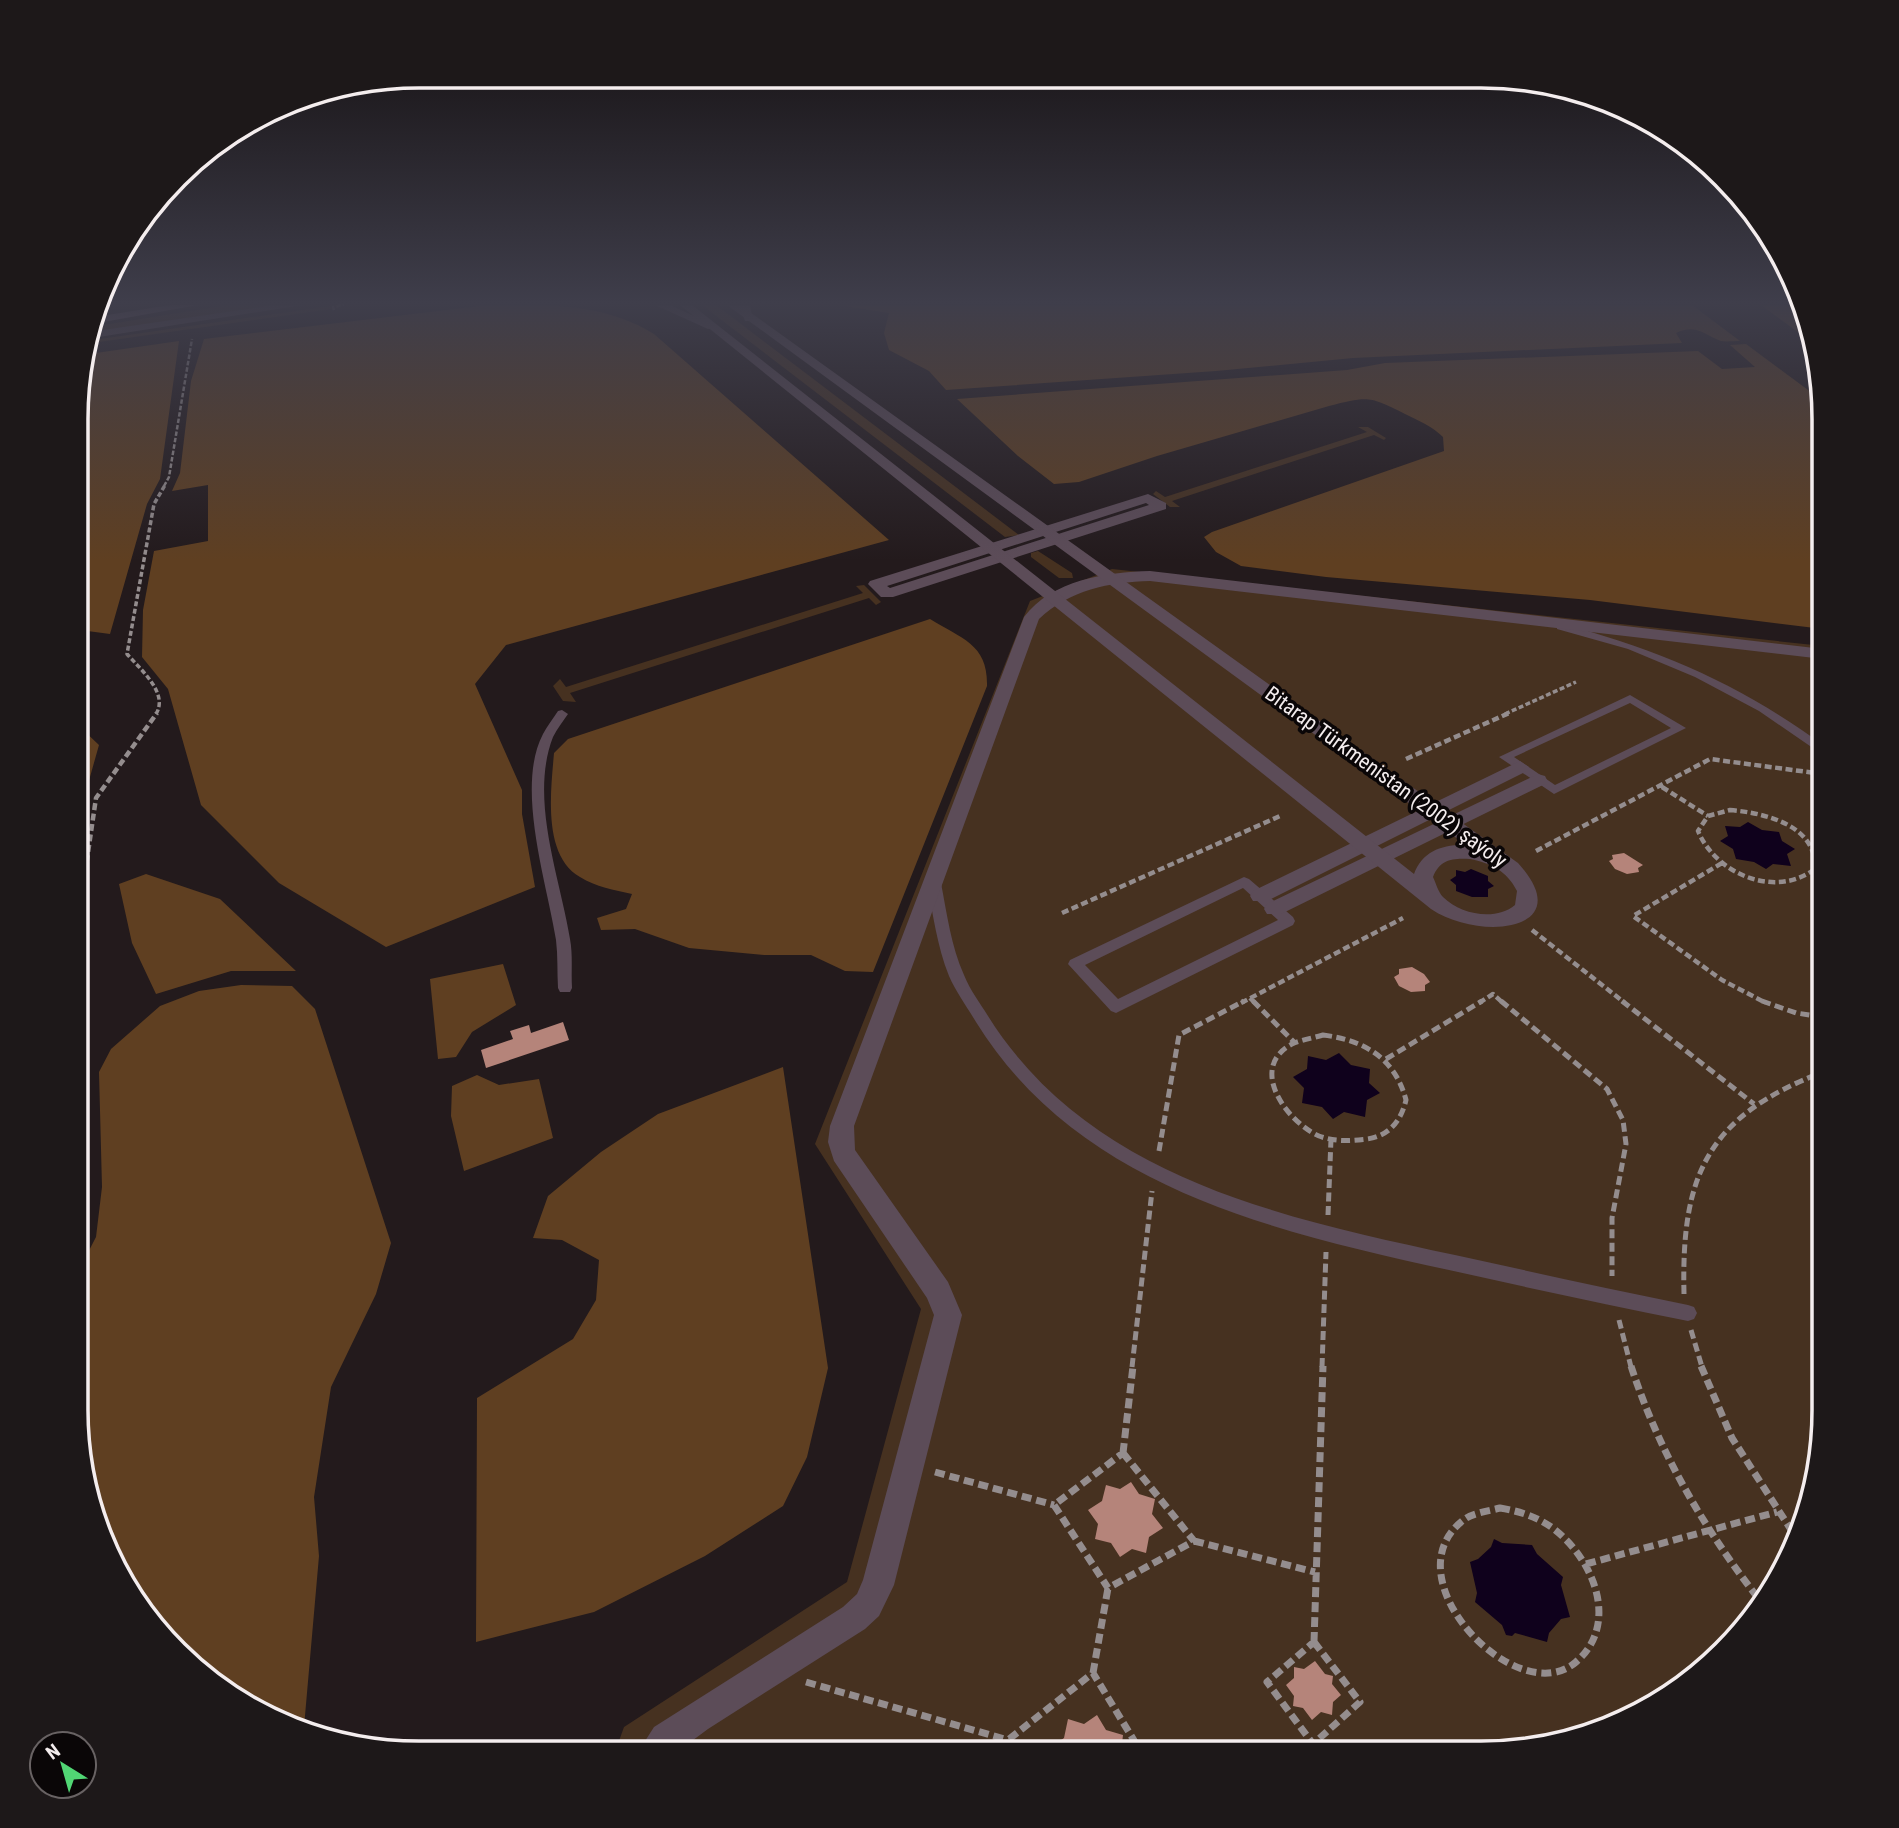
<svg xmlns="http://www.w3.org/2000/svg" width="1899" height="1828" font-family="'Roboto Condensed',sans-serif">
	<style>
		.green { fill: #463120 }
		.forest { fill: #5f3f21 }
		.water { fill: #0f011c }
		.building { fill: #b5847a }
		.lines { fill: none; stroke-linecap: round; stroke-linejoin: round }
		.path-far4 { stroke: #948d8e; stroke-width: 2.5; stroke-dasharray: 4.5 2; stroke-linecap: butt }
		.path-far3 { stroke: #948d8e; stroke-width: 3.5; stroke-dasharray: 5 2.5; stroke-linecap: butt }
		.path-far2 { stroke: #948d8e; stroke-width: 4.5; stroke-dasharray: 7 3.5; stroke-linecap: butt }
		.path-far1 { stroke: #948d8e; stroke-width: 5; stroke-dasharray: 9 4.5; stroke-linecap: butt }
		.path { stroke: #948d8e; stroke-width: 7; stroke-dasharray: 10 5; stroke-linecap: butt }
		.service { fill: #5c4c58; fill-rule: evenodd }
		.minor { fill: #5c4c58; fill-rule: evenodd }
		.tertiary { fill: #5c4c58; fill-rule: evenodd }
		.secondary { fill: #80677a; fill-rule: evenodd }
		.labels { text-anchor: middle; stroke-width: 7; stroke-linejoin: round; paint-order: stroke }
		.far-street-label { font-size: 21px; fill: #f4edee; stroke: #0a0607 }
		.rim { fill: none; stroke: #f4edee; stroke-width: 3.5 }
	</style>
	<rect width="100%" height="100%" fill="#231a1c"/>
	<!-- green -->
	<path class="green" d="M 228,305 L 280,305 L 89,333 L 91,327 Z
		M 702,305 L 716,305 L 1019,535 L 1005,537 Z
		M 330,306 L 331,309 L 85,344 L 86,341 Z
		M 1358,427 L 1368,427 L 1386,438 L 1384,440 L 1374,435 L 1172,501 L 1180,507 L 1170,507 L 1153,494 L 1156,491 L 1165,497 L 1367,432 Z
		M 1038,551 L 1072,573 L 1073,578 L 1059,578 L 1031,557 L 1031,553 Z
		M 1112,569 L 1823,646 L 1823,1432 L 1788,1562 L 1690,1682 L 1612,1727 L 1503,1752 L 615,1752 L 624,1727 L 847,1582 L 921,1309 L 815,1144 L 1030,601 Z
		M 864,585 L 881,602 L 876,605 L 869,598 L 570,693 L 576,702 L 563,701 L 553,686 L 560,679 L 566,687 L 863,593 L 856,586 Z"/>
	<!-- forest -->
	<path class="forest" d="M 488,305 C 547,305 603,302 654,334 L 889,540 L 506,645 L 475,684 L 522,790 L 522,814 L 535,887 L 386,947 L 279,883 L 201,805 L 168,689 L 142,657 L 143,610 L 154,551 L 208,541 L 208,485 L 172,491 L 180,473 L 191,381 L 204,339 Z
		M 839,305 L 1692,305 L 1740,341 C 1734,341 1726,342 1721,341 C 1705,335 1695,323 1676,333 L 1682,343 L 1353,358 L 1216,371 L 946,390 L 929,371 L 889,350 L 884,333 L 889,313 Z
		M 1761,305 L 1802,305 L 1810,341 Z
		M 179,341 L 160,479 L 147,504 L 110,634 L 80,630 L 82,355 Z
		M 1746,344 L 1823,401 L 1823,629 L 1590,600 L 1326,577 L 1241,566 L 1216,552 L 1204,537 L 1212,532 L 1444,451 L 1443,437 C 1432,426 1419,421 1405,414 C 1369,396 1369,396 1329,406 L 1157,456 L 1079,482 L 1054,484 L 1018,456 L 957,399 L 1347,370 L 1385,363 L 1698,351 L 1722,369 L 1755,367 L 1730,345 Z
		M 930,619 C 962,639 988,644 987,686 L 873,972 L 845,971 L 811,955 L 764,955 L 689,948 L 635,929 L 601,930 L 597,918 L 626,909 L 632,894 C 614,890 596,887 580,877 C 542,855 551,790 554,753 L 568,739 Z
		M 80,727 L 99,745 L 79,816 Z
		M 146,874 L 220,899 L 296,971 L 231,971 L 156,994 L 132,943 L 119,884 Z
		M 503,964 L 516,1005 L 472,1032 L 456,1057 L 438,1059 L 430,979 Z
		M 241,985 L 292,986 L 315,1009 L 391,1243 L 376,1294 L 331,1387 L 314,1497 L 319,1556 L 304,1727 L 266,1717 L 146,1619 L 101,1541 L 76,1432 L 77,1274 L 96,1237 L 102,1187 L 99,1072 L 111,1049 L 160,1006 L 199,991 Z
		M 783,1067 L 828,1368 L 807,1457 L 783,1506 L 705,1556 L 594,1612 L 476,1642 L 477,1398 L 573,1339 L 596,1300 L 599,1260 L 562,1240 L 533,1238 L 548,1196 L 601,1152 L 658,1114 Z
		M 477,1075 L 499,1085 L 539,1079 L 553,1138 L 464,1171 L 451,1116 L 452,1086 Z"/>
	<!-- water -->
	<path class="water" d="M 1748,822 L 1762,830 L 1779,832 L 1782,841 L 1795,849 L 1787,854 L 1791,866 L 1773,864 L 1766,869 L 1754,862 L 1736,859 L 1733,849 L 1720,841 L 1728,836 L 1725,826 L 1740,827 Z
		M 1471,869 L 1488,876 L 1488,881 L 1494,886 L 1488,889 L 1488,897 L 1472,897 L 1456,891 L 1456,885 L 1450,880 L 1456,876 L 1456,870 L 1465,872 Z
		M 1339,1053 L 1351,1065 L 1370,1069 L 1369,1083 L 1380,1093 L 1367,1100 L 1365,1117 L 1344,1112 L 1333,1119 L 1322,1107 L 1302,1103 L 1304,1088 L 1293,1077 L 1307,1069 L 1308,1056 L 1326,1060 Z
		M 1494,1539 L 1502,1543 L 1532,1545 L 1537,1554 L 1563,1577 L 1561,1585 L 1570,1617 L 1561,1619 L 1549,1633 L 1547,1642 L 1515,1633 L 1512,1636 L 1506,1635 L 1502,1625 L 1475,1602 L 1477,1593 L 1470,1562 L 1478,1559 L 1491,1547 Z"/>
	<!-- building -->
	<path class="building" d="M 1624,853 L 1643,865 L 1638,868 L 1639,872 L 1627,874 L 1615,869 L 1609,861 L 1613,859 L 1612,855 Z
		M 1412,967 L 1424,974 L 1430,982 L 1425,985 L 1425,991 L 1411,992 L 1399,986 L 1394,977 L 1399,974 L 1399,969 Z
		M 563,1022 L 569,1040 L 486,1068 L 481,1050 L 513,1039 L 510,1031 L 529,1025 L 531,1033 Z
		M 1131,1482 L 1139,1494 L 1155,1499 L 1152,1514 L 1163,1528 L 1149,1537 L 1146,1553 L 1132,1549 L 1120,1557 L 1111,1543 L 1095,1539 L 1098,1524 L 1088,1510 L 1102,1501 L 1106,1485 L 1120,1489 Z
		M 1315,1661 L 1325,1674 L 1333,1676 L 1332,1684 L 1341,1695 L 1333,1702 L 1332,1715 L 1321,1712 L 1312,1720 L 1303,1708 L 1293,1706 L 1294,1696 L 1286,1685 L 1294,1678 L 1294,1667 L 1304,1669 Z
		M 1097,1715 L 1106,1730 L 1123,1735 L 1121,1752 L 1050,1752 L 1048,1749 L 1064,1738 L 1068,1719 L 1084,1724 Z"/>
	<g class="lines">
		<!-- path-far4 -->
		<path class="path-far4" d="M 334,310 L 333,307 L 344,305
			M 164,486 L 169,477 L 192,339"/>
		<!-- path-far3 -->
		<path class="path-far3" d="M 156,714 C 169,693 140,669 127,654 L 154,504 L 165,485
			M 1505,714 L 1576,682"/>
		<!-- path-far2 -->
		<path class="path-far2" d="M 1406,759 L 1509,713
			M 1662,787 L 1708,816
			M 1730,810 C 1765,813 1817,825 1815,869 C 1775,899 1716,874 1698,831 L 1708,816 Z
			M 1536,851 L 1710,759 L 1823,774
			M 1815,852 L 1823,853
			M 1722,863 L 1633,916 L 1722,980 L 1766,1003
			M 1062,913 L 1280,816
			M 79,914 L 96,798 L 157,713
			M 1532,930 L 1625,1003
			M 1250,998 L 1255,1003
			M 1241,1003 L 1403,918
			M 1479,1003 L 1493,994 L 1503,1003"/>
		<!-- path-far1 -->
		<path class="path-far1" d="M 1253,1001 L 1294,1042
			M 1501,1001 L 1607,1089 L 1623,1120 L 1626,1144 L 1612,1218 L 1612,1276
			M 1622,1001 L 1754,1104
			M 1762,1001 L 1796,1013 L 1823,1017
			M 1323,1035 C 1364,1040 1395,1058 1406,1100 C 1401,1121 1389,1136 1367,1139 C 1350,1141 1335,1142 1319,1136 C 1287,1122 1247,1068 1292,1044 C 1301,1040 1313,1038 1323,1035 Z
			M 1386,1059 L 1482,1001
			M 1159,1151 L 1179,1035 L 1244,1001
			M 1328,1215 L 1331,1139
			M 1684,1294 C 1681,1174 1708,1116 1823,1072
			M 1619,1320 L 1631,1367
			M 1691,1330 L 1702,1367
			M 1132,1367 L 1152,1191
			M 1322,1367 L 1326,1252"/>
		<!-- path -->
		<path class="path" d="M 1631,1366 C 1659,1452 1703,1527 1758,1598
			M 1701,1366 L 1732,1438 L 1795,1536
			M 1123,1453 L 1133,1366
			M 1123,1453 L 1194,1541 L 1108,1588 L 1054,1505 Z
			M 935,1472 L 1054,1505
			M 1500,1508 C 1519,1511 1538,1517 1554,1529 C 1594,1560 1620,1624 1576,1662 C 1517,1713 1386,1576 1465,1519 C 1473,1513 1489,1511 1500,1508 Z
			M 1194,1541 L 1315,1572
			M 1586,1564 L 1777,1512
			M 1314,1642 L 1323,1366
			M 1314,1642 L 1360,1702 L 1313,1744 L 1267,1682 Z
			M 1093,1673 L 1108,1588
			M 806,1682 L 1008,1740
			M 1014,1752 L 1008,1740 L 1093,1673 L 1141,1752
			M 1312,1752 L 1313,1744"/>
		<!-- service -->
		<path class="service" d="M 1561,624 C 1657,648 1743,686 1823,745 L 1823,755 L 1759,711 L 1695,677 L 1628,649 L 1557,629 L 1557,625 Z
			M 1630,695 L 1686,728 L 1554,794 L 1499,757 ZM 1630,703 L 1671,728 L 1555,785 L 1514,757 Z
			M 562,710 L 568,714 C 563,721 557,729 553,737 C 529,799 560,877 570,939 C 573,955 571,972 572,988 L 570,992 L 560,992 L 558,988 C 557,972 558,956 556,940 C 547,883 515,787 543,734 C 547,726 553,719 558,711 Z
			M 1244,877 L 1249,879 L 1293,917 L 1295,921 L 1293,925 L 1116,1013 L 1111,1011 L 1068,964 L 1070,960 ZM 1243,888 L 1278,920 L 1118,999 L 1085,965 Z
			M 934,878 L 941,883 C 947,914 951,946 964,975 C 970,990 980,1003 988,1016 C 1089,1177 1282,1218 1455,1255 C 1532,1272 1610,1289 1688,1305 L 1694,1307 L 1697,1313 L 1694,1319 L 1688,1321 C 1608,1305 1529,1288 1449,1270 C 1272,1231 1078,1187 976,1022 C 967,1007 956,992 949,976 C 937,946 933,914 927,883 Z"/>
		<!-- minor -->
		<path class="minor" d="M 274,305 L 303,305 L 86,339 L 89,332 Z
			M 655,305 L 670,305 L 718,327 L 708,329 Z
			M 739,305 L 750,305 L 753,321 L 745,321 Z
			M 1148,494 L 1166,503 L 1166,509 L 893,597 L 881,597 L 868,584 L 870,581 ZM 1146,503 L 1149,505 L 890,588 L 887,586 Z
			M 1150,571 L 1823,649 L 1823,659 L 1150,581 C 1109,582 1070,590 1039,619 L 854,1126 L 855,1150 L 948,1282 L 962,1315 L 894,1585 L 879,1616 L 865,1629 L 708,1729 L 677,1752 L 638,1752 L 654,1727 L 843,1607 L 857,1594 L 863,1580 L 934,1315 L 927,1298 L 834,1161 L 828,1142 L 830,1126 L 1024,617 C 1052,580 1106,572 1150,571 Z
			M 1520,761 L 1529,767 L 1527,771 L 1267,901 L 1253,901 L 1250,896 L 1253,891 Z
			M 1538,774 L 1545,776 L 1547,780 L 1545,784 L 1281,914 L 1267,914 L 1264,909 L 1267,904 Z"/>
		<!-- tertiary -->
		<path class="tertiary" d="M 680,305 L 692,305 L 1414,874 C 1422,851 1443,844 1466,845 L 727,305 L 740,305 L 1518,863 C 1580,931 1480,942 1431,909 ZM 1470,859 C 1491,863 1507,871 1517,891 L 1515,905 C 1496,921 1461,915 1443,897 C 1438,892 1436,883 1433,877 C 1440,859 1453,858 1470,859 Z"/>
		<!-- secondary -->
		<path class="secondary" d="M 170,305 L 198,305 L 92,324 L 95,317 Z"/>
	</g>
	<!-- sky -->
	<linearGradient id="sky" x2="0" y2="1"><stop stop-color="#130e0f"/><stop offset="0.54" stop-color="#3f3e4b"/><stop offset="1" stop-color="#3f3e4b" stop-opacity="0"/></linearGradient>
	<rect width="1899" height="561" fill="url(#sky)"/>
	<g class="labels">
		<!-- far-street labels -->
		<g class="far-street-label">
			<text transform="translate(1386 777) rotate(36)" y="7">Bitarap Türkmenistan (2002) şaýoly</text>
		</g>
	</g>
	<!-- crop -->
	<path d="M0 0H1899V1828H0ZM419 88H1481A331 331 0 0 1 1812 419V1410A331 331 0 0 1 1481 1741H419A331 331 0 0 1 88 1410V419A331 331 0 0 1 419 88Z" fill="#1d1819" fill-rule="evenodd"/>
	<path class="rim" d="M419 88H1481A331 331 0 0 1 1812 419V1410A331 331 0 0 1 1481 1741H419A331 331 0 0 1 88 1410V419A331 331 0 0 1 419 88Z"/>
	<!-- north arrow -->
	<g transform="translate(63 1765) rotate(323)"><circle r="33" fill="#0a0607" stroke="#686263" stroke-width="2"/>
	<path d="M0-5L12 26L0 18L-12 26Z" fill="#51d674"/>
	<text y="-10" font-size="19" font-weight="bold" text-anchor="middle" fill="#f4edee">N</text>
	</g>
</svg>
